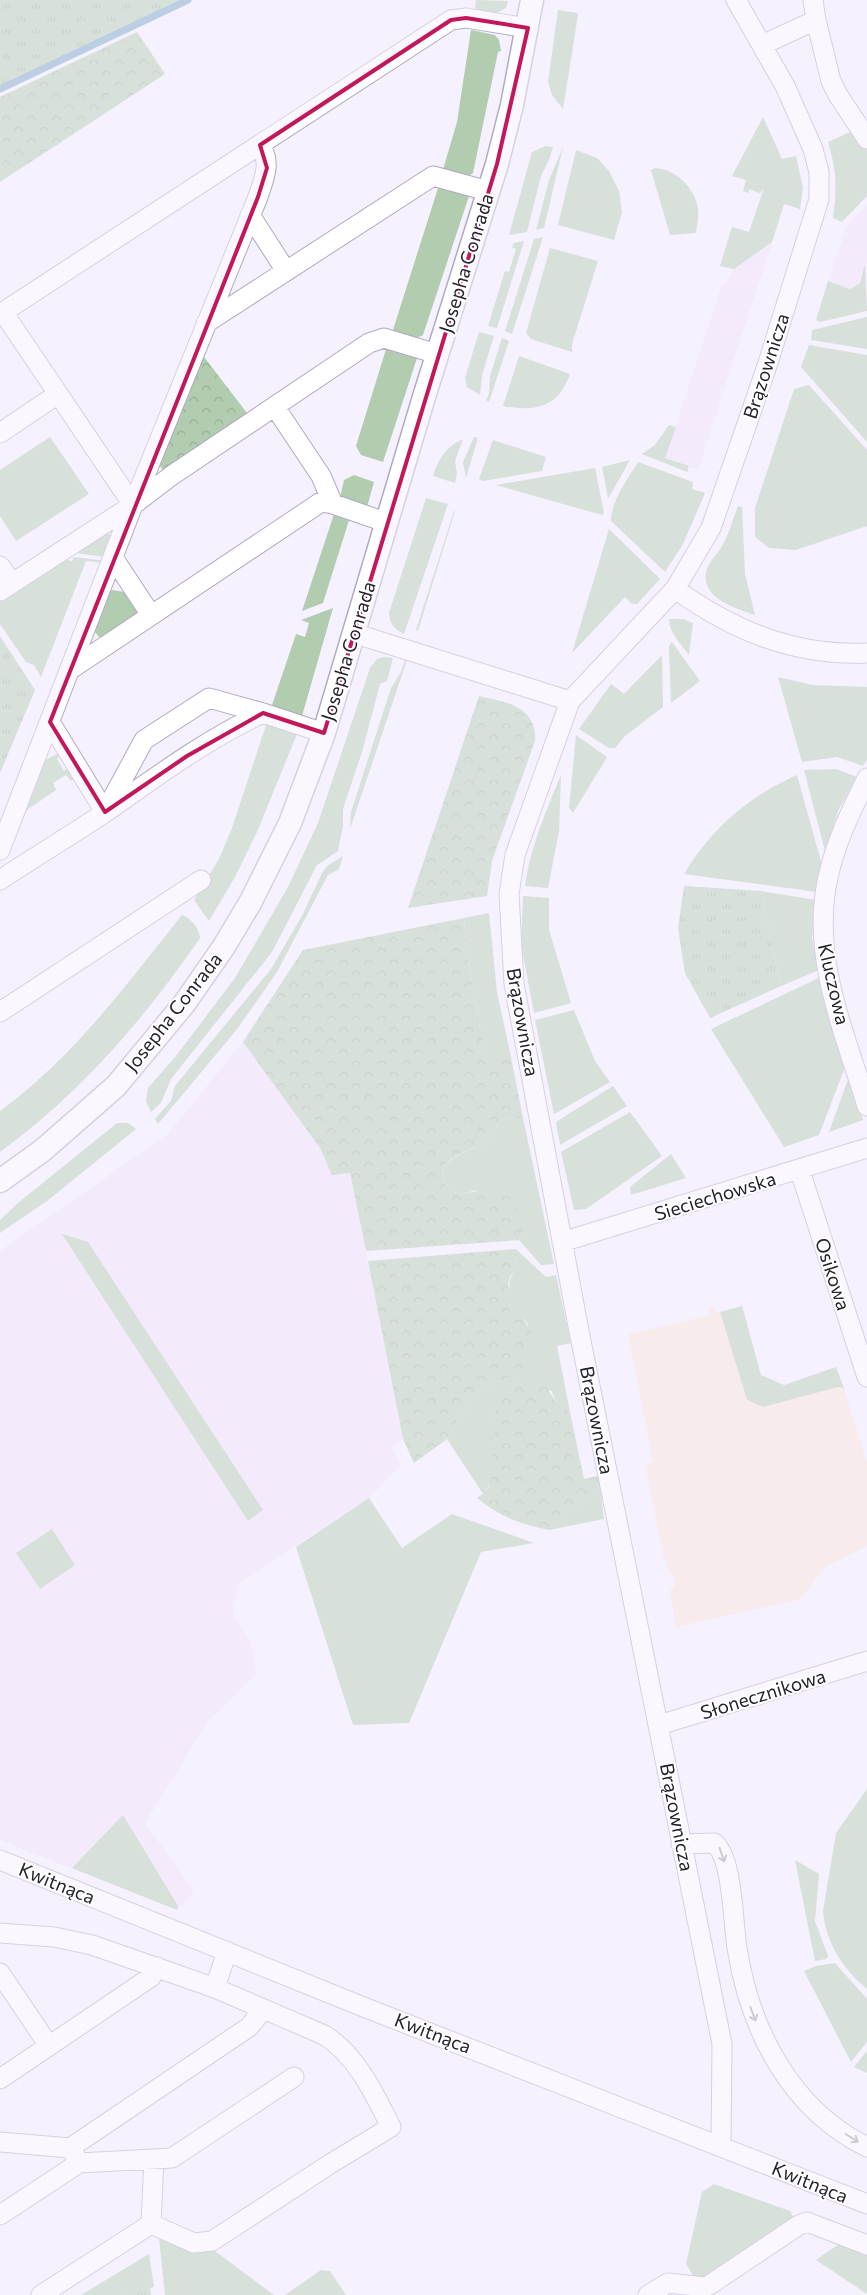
<svg xmlns="http://www.w3.org/2000/svg" width="867" height="2295" font-family="Commissioner,sans-serif">
	<style>
		.commercial { fill: #f0e4f8 }
		.education { fill: #fae5d7 }
		.grass { fill: #b1ccae }
		.forest { fill: url(#forest-crowns) }
		.park { fill: url(#park-tufts) }
		.lines { fill: none; stroke-linecap: round; stroke-linejoin: round }
		.stream { stroke: #74a5c4; stroke-width: 7 }
		.minor-casing { stroke: #b1a8c6; stroke-width: 21 }
		.tertiary-casing { stroke: #b1a8c6; stroke-width: 25 }
		.minor { stroke: #fff; stroke-width: 19 }
		.tertiary { stroke: #fff; stroke-width: 22 }
		.oneway { stroke: #9d9ca0 }
		.marked { fill: none; stroke: #c2185b; stroke-width: 4; stroke-linejoin: round }
		.labels { text-anchor: middle; stroke-width: 4; stroke-linejoin: round; paint-order: stroke }
		.street-label { font-size: 19px; fill: #25222d; stroke: #fff }
	</style>
	<defs>
		<pattern id="forest-crowns" width="20" height="18" patternUnits="userSpaceOnUse" patternTransform="scale(1.25)"><rect width="20" height="18" fill="#b1ccae"/><path d="M2 6a3 3 0 1 1 6 0M12 15a3 3 0 1 1 6 0" fill="none" stroke="#98af96"/></pattern>
		<pattern id="park-tufts" width="24" height="20" patternUnits="userSpaceOnUse" patternTransform="scale(1.25)"><rect width="24" height="20" fill="#b1ccae"/><path d="M3 7l-1-3M5 7V3M7 7l1-3M15 17l-1-3M17 17v-4M19 17l1-3" fill="none" stroke="#98af96"/></pattern>
	</defs>
	<rect width="100%" height="100%" fill="#f5f1fe"/>
	<!-- commercial -->
	<path class="commercial" d="M 867,205 L 867,265 L 860,283 L 850,289 L 828,281 L 847,225 Z
		M 772,242 L 698,470 L 665,458 L 721,287 L 728,281 L 734,269 Z
		M 243,1042 L 320,1148 L 332,1175 L 350,1173 L 403,1439 L 392,1448 L 401,1465 L 369,1498 L 237,1584 L 233,1616 L 251,1643 L 256,1674 L 208,1721 L 145,1823 L 194,1891 L 177,1910 L 0,1840 L 0,1251 L 167,1135 Z"/>
	<!-- education -->
	<path class="education" d="M 714,1307 L 716,1313 L 720,1312 L 747,1400 L 763,1407 L 838,1387 L 844,1388 L 867,1463 L 867,1546 L 825,1567 L 800,1599 L 676,1627 L 670,1591 L 675,1585 L 674,1578 L 669,1571 L 666,1560 L 664,1560 L 645,1464 L 653,1462 L 628,1335 L 710,1315 L 709,1309 Z"/>
	<!-- grass -->
	<path class="grass" d="M 476,0 L 508,1 L 506,8 L 495,14 L 475,11 Z
		M 558,10 L 577,13 L 578,15 L 563,109 L 552,95 L 548,82 Z
		M 471,30 L 495,35 L 499,40 L 501,51 L 498,52 L 473,173 L 464,179 L 442,173 L 457,122 Z
		M 763,117 L 782,159 L 796,156 L 803,188 L 800,209 L 784,204 L 772,242 L 734,269 L 720,266 L 732,227 L 749,232 L 764,188 L 760,193 L 749,189 L 748,193 L 743,191 L 746,180 L 732,176 Z
		M 852,131 L 867,151 L 867,196 L 842,222 L 833,218 C 837,188 837,172 828,142 Z
		M 546,146 L 553,147 L 549,160 L 541,176 L 527,232 L 509,235 L 532,152 Z
		M 563,147 L 544,228 L 536,230 L 549,180 Z
		M 576,150 L 597,158 L 609,171 L 619,191 L 622,212 L 614,240 L 558,225 Z
		M 655,168 C 676,169 695,188 698,209 C 699,216 697,225 696,233 L 670,235 L 651,170 Z
		M 439,185 L 469,196 L 423,335 L 413,340 L 392,333 Z
		M 543,237 L 512,334 L 505,331 L 534,239 Z
		M 524,241 L 497,328 L 488,326 L 505,271 L 509,272 L 516,249 L 512,248 L 514,243 Z
		M 550,248 L 598,261 L 572,344 L 572,352 L 531,339 L 526,333 Z
		M 865,264 L 867,311 L 820,322 L 816,320 L 828,281 L 850,289 L 860,283 Z
		M 867,317 L 867,349 L 811,340 L 812,330 Z
		M 479,332 L 494,336 L 482,375 L 480,395 L 467,387 L 465,378 Z
		M 502,338 L 509,341 L 489,402 L 486,400 L 489,394 L 490,376 Z
		M 809,345 L 867,355 L 867,442 L 801,367 Z
		M 387,346 L 418,355 L 383,462 L 361,455 L 356,446 Z
		M 519,356 L 570,374 C 558,408 535,412 503,406 Z
		M 809,385 L 867,450 L 867,526 L 796,550 L 769,548 L 755,537 L 755,508 L 794,389 Z
		M 669,425 L 676,427 L 665,458 L 689,466 L 687,472 L 642,454 L 655,445 Z
		M 50,437 L 89,494 L 16,541 L 0,516 L 0,470 Z
		M 474,437 L 478,438 L 466,478 L 463,462 Z
		M 463,439 L 455,461 L 457,474 L 455,483 L 433,476 C 438,459 447,446 463,439 Z
		M 493,440 L 546,457 L 542,471 L 483,481 L 479,479 Z
		M 630,460 L 609,497 L 608,498 L 602,467 Z
		M 638,462 L 693,482 L 692,489 L 705,493 L 683,544 L 665,572 L 611,521 C 612,499 627,480 638,462 Z
		M 595,468 L 604,513 L 602,515 L 496,485 Z
		M 354,475 L 374,482 L 367,507 L 340,498 L 344,480 Z
		M 426,498 L 448,504 L 404,634 C 394,629 390,624 389,613 Z
		M 738,506 L 742,507 L 745,574 L 755,615 C 736,608 698,598 707,569 C 710,560 718,554 722,546 C 729,534 733,519 738,506 Z
		M 335,511 L 350,517 L 323,603 L 302,611 Z
		M 454,511 L 455,511 L 418,631 L 416,630 Z
		M 609,529 L 660,579 L 637,604 L 632,604 L 625,597 L 572,653 Z
		M 108,532 L 111,537 L 106,557 L 68,552 Z
		M 74,557 L 106,561 L 104,563 L 86,561 L 41,677 L 34,665 L 26,662 L 0,624 L 0,596 L 57,558 L 72,561 Z
		M 112,590 L 125,592 L 137,610 L 137,616 L 105,638 L 99,637 L 94,631 L 107,593 Z
		M 333,608 L 302,716 L 271,708 L 296,634 L 305,637 L 309,623 L 301,620 Z
		M 669,619 L 683,619 L 693,623 L 689,655 C 681,644 669,633 669,619 Z
		M 672,642 L 700,681 L 671,703 L 669,646 Z
		M 662,655 L 663,707 L 625,736 L 615,748 L 609,748 L 579,729 L 611,684 L 624,694 Z
		M 384,657 L 393,658 L 387,681 L 380,684 L 362,752 L 343,809 L 343,826 L 338,851 L 317,865 L 272,952 L 171,1079 L 161,1103 L 151,1112 L 146,1101 L 148,1088 L 176,1056 L 235,978 L 288,887 L 318,823 L 370,668 L 377,659 Z
		M 405,660 L 407,660 L 350,829 L 351,812 L 391,688 L 401,672 Z
		M 778,677 L 812,685 L 867,687 L 867,760 L 863,766 L 837,757 L 802,762 Z
		M 267,722 L 297,734 L 257,832 L 235,877 L 209,921 L 194,900 L 219,859 L 232,828 Z
		M 576,735 L 607,757 L 573,813 L 569,808 Z
		M 57,754 L 61,755 L 57,759 L 64,771 L 70,767 L 76,778 L 71,781 L 66,775 L 53,783 L 56,790 L 24,812 L 45,760 Z
		M 836,769 L 857,777 L 839,809 L 825,851 L 804,770 Z
		M 561,775 L 559,831 L 548,888 L 525,886 C 530,848 546,811 561,775 Z
		M 797,775 L 822,865 L 817,892 L 684,874 C 712,828 749,796 797,775 Z
		M 343,856 L 339,869 L 328,875 L 277,972 L 238,1028 L 158,1124 L 155,1119 L 171,1101 L 175,1086 L 271,969 L 303,914 L 321,875 L 327,866 Z
		M 761,891 L 816,900 L 812,938 L 819,970 L 781,986 Z
		M 523,896 L 549,898 L 549,930 L 571,1003 L 534,1013 L 521,944 Z
		M 489,913 L 497,992 L 511,1057 L 486,1062 L 466,949 L 464,918 Z
		M 182,915 C 191,918 200,929 200,938 C 145,1018 80,1094 0,1152 L 0,1111 C 73,1058 126,985 182,915 Z
		M 823,976 L 847,1062 L 819,1135 L 784,1147 L 711,1029 Z
		M 574,1010 L 595,1061 L 610,1082 L 554,1114 L 535,1020 Z
		M 850,1074 L 863,1120 L 829,1132 Z
		M 613,1086 L 627,1106 L 560,1145 L 556,1122 Z
		M 630,1112 L 662,1156 L 586,1209 L 574,1210 L 561,1152 Z
		M 523,1118 L 554,1264 L 541,1265 L 519,1240 L 522,1233 L 476,1190 L 462,1194 L 449,1191 C 429,1160 460,1157 481,1144 C 491,1138 495,1130 500,1120 Z
		M 117,1123 L 128,1123 L 136,1129 L 47,1201 L 0,1233 L 0,1220 L 18,1203 Z
		M 671,1154 L 686,1178 L 631,1195 L 630,1187 Z
		M 62,1234 L 88,1242 L 263,1510 L 248,1521 Z
		M 516,1249 L 546,1277 L 556,1275 L 571,1343 L 557,1346 L 570,1412 L 557,1403 L 551,1390 L 495,1414 L 495,1448 L 490,1466 L 492,1481 L 483,1494 L 447,1439 L 472,1396 L 484,1387 L 517,1376 L 528,1324 C 517,1306 499,1287 517,1268 Z
		M 742,1306 L 761,1375 L 784,1385 L 836,1367 L 844,1388 L 838,1387 L 763,1407 L 747,1400 L 720,1312 Z
		M 600,1486 L 604,1519 L 549,1530 L 562,1514 L 584,1501 Z
		M 369,1498 L 402,1548 L 452,1514 L 534,1543 L 481,1552 L 409,1723 L 353,1725 L 296,1547 Z
		M 52,1529 L 75,1565 L 40,1589 L 16,1553 Z
		M 867,1789 L 867,1989 C 844,1970 825,1942 823,1911 L 836,1833 Z
		M 123,1815 L 178,1906 L 177,1910 L 72,1868 Z
		M 795,1860 L 819,1874 L 815,1921 L 828,1956 L 826,1959 L 815,1961 Z
		M 835,1963 L 867,1999 L 867,2042 L 851,2062 L 804,1971 L 816,1966 Z
		M 867,2051 L 867,2073 L 854,2067 Z
		M 714,2184 L 790,2211 L 793,2216 L 792,2221 L 704,2279 L 694,2277 L 686,2264 L 702,2192 Z
		M 159,2238 L 204,2250 L 207,2245 L 274,2295 L 165,2295 Z
		M 842,2242 L 867,2252 L 867,2294 L 816,2260 Z
		M 149,2254 L 154,2287 L 119,2295 L 81,2295 Z
		M 321,2270 L 330,2271 L 346,2295 L 285,2295 Z"/>
	<!-- forest -->
	<path class="forest" d="M 137,32 L 165,74 L 0,182 L 0,97 Z
		M 201,353 L 247,413 L 163,470 L 159,465 Z
		M 479,696 C 506,702 537,706 535,741 L 492,861 L 487,896 L 408,908 Z
		M 464,918 L 466,949 L 486,1061 L 511,1057 L 523,1118 L 500,1120 C 495,1130 491,1138 481,1144 C 460,1156 429,1160 449,1191 L 462,1194 L 493,1188 L 513,1192 L 522,1233 L 519,1240 L 366,1251 L 350,1173 L 332,1175 L 320,1148 L 243,1042 L 303,950 Z
		M 516,1249 L 517,1268 L 510,1276 L 508,1286 L 532,1335 L 526,1362 L 517,1376 L 484,1387 L 472,1396 L 447,1439 L 414,1463 L 403,1439 L 368,1261 Z
		M 529,1380 L 541,1380 L 557,1403 L 570,1412 L 584,1479 L 598,1476 L 600,1486 L 584,1501 L 562,1514 L 549,1530 C 521,1524 500,1517 477,1498 C 495,1486 489,1482 490,1465 C 491,1459 494,1453 495,1446 C 496,1433 492,1416 499,1404 C 504,1393 519,1386 529,1380 Z"/>
	<!-- park -->
	<path class="park" d="M 0,0 L 180,0 L 141,21 L 0,89 Z
		M 0,636 L 35,690 L 0,773 Z
		M 684,886 L 761,891 L 781,986 L 710,1018 L 685,973 L 678,928 Z
		M 150,2286 L 151,2295 L 119,2295 Z"/>
	<g class="lines">
		<!-- stream -->
		<path class="stream" d="M 0,89 L 188,0"/>
		<defs>
			<path id="minor" d="M 813,0 L 816,20
				M 762,45 L 816,20 L 831,81 L 838,95 L 867,139
				M 250,215 L 286,271
				M 3,312 L 133,505 L 171,476 L 369,343 L 384,338 L 437,354
				M 0,314 L 451,20 L 466,18 L 528,28
				M 206,323 L 433,176 L 488,191
				M 275,407 L 321,476 L 333,504
				M 0,433 L 58,394
				M 114,559 L 151,615
				M 0,566 L 12,583
				M 675,589 C 734,631 794,656 867,653
				M 0,591 L 133,505
				M 353,633 L 570,701
				M 71,669 L 321,502 L 333,504 L 388,523
				M 50,722 L 105,812 L 144,740 L 209,698 L 263,713 L 324,733
				M 867,778 C 852,809 837,839 829,873 C 809,953 844,1030 867,1106
				M 0,850 L 133,505 L 258,197 C 264,178 272,163 260,145
				M 0,880 C 35,857 71,835 106,812 C 157,776 207,739 263,713
				M 0,1012 L 201,880
				M 800,1171 L 867,1377
				M 562,1242 L 867,1148
				M 659,1725 L 867,1661
				M 681,1844 L 714,1843 C 733,1857 733,1924 737,1948 C 750,2030 790,2109 867,2147
				M 0,1860 L 361,2006 L 867,2204
				M 0,1933 L 54,1937 L 92,1945 L 215,1988 L 324,2035 C 356,2054 375,2095 391,2127 L 330,2164 L 212,2241 L 194,2243 L 151,2224
				M 0,1973 L 49,2046
				M 215,1988 L 227,1951
				M 0,2079 L 151,1977 L 157,1967
				M 0,2142 L 70,2148 L 76,2157
				M 721,2146 L 722,2044 L 579,1331 L 514,984 L 509,894 L 515,855 L 570,701 L 675,589 L 711,528 L 768,363 L 819,199 L 819,172 L 813,149 L 785,86 L 736,0
				M 70,2148 L 249,2027 L 263,2010
				M 0,2215 L 79,2163 L 172,2158 L 294,2077
				M 41,2295 L 151,2224 L 154,2159
				M 648,2295 L 668,2283 L 705,2287 L 711,2284 L 799,2225 L 807,2222 L 867,2245"/>
			<path id="tertiary" d="M 0,1181 L 43,1150 L 116,1086 L 184,1004 L 223,948 L 250,903 L 290,823 L 324,733 L 424,397 L 497,164 L 512,105 L 532,0"/>
		</defs>
		<!-- minor casing -->
		<use href="#minor" class="minor-casing"/>
		<!-- tertiary casing -->
		<use href="#tertiary" class="tertiary-casing"/>
		<!-- minor -->
		<use href="#minor" class="minor"/>
		<!-- tertiary -->
		<use href="#tertiary" class="tertiary"/>
	</g>
	<!-- one-way arrows -->
	<defs><path id="oneway-shaft" d="M-6 0H5M1.5-3L5.5 0L1.5 3" fill="none" stroke-width="1.6" stroke-linecap="round" stroke-linejoin="round" transform="scale(1.25)"/></defs>
	<g class="oneway">
		<use href="#oneway-shaft" transform="translate(722 1855) rotate(71)"/>
		<use href="#oneway-shaft" transform="translate(753 2014) rotate(69)"/>
		<use href="#oneway-shaft" transform="translate(852 2138) rotate(32)"/>
	</g>
	<!-- marked area -->
	<path d="M0 0H867V2295H0ZM 466,18 L 528,28 L 497,164 L 324,733 L 263,713 L 187,756 L 105,812 L 50,722 L 258,197 L 267,168 L 260,145 L 451,20 Z" fill="#f5f1fe" fill-opacity=".55" fill-rule="evenodd"/>
	<path class="marked" d="M 466,18 L 528,28 L 497,164 L 324,733 L 263,713 L 187,756 L 105,812 L 50,722 L 258,197 L 267,168 L 260,145 L 451,20 Z"/>
	<g class="labels">
		<!-- street labels -->
		<g class="street-label">
			<text transform="translate(466 263) rotate(-73)" y="7">Josepha Conrada</text>
			<text transform="translate(766 366) rotate(-72)" y="7">Brązownicza</text>
			<text transform="translate(348 651) rotate(-73)" y="7">Josepha Conrada</text>
			<text transform="translate(834 984) rotate(77)" y="7">Kluczowa</text>
			<text transform="translate(173 1012) rotate(-52)" y="7">Josepha Conrada</text>
			<text transform="translate(523 1022) rotate(80)" y="7">Brązownicza</text>
			<text transform="translate(715 1196) rotate(-17)" y="7">Sieciechowska</text>
			<text transform="translate(833 1274) rotate(72)" y="7">Osikowa</text>
			<text transform="translate(597 1420) rotate(79)" y="7">Brązownicza</text>
			<text transform="translate(763 1694) rotate(-17)" y="7">Słonecznikowa</text>
			<text transform="translate(677 1817) rotate(79)" y="7">Brązownicza</text>
			<text transform="translate(57 1883) rotate(22)" y="7">Kwitnąca</text>
			<text transform="translate(433 2033) rotate(21)" y="7">Kwitnąca</text>
			<text transform="translate(810 2182) rotate(22)" y="7">Kwitnąca</text>
		</g>
	</g>
</svg>
